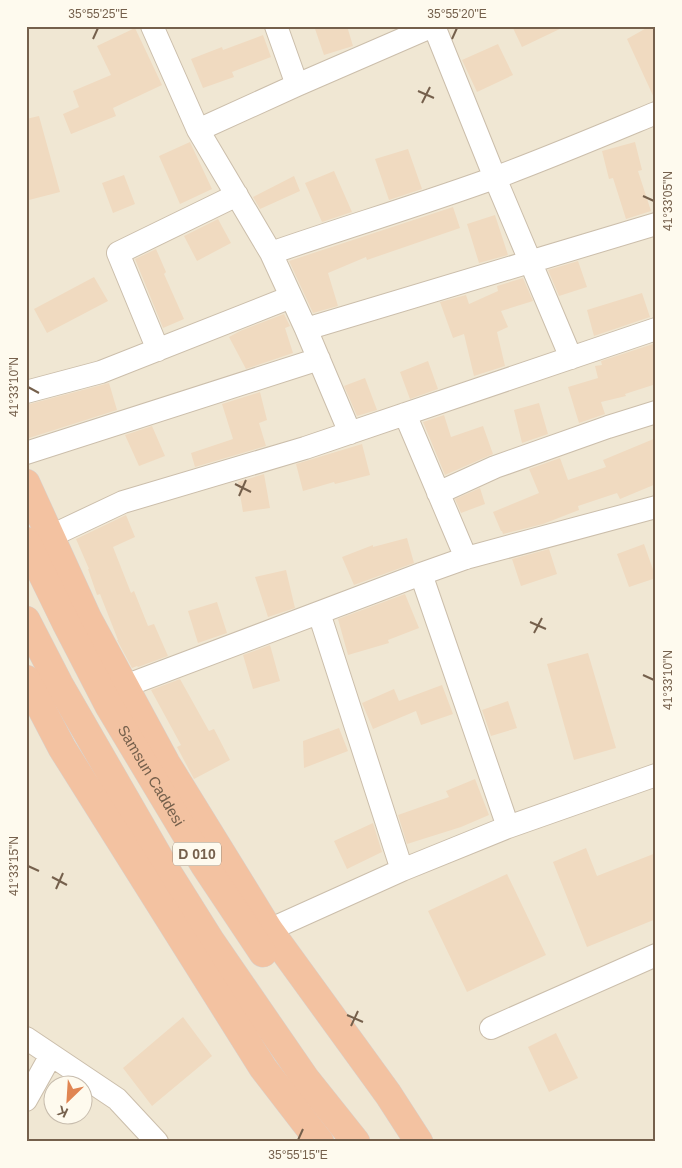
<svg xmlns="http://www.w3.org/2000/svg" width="682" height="1168" font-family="Arial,sans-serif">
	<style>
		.residential { fill: #f0e7d3; fill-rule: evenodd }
		.building { fill: #f0dac0 }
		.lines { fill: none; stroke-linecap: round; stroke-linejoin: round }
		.minor-casing { stroke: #cbbeab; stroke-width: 24 }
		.highway-casing { stroke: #d8d2cd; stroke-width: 29 }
		.minor { stroke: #fff; stroke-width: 22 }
		.highway { stroke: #f3c2a1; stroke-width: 28 }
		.ticks { fill: none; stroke: #75604c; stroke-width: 2 }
		.labels { text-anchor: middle; stroke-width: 4.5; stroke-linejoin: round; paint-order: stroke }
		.shield { fill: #fefaee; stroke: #9e8e7d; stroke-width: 1 }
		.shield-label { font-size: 14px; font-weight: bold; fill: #75604c }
		.street-label { font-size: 15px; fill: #75604c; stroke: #fefaee }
		.neatline { fill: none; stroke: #75604c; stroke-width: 2 }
		.ticks-label { font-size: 12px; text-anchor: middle; fill: #75604c }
	</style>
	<rect width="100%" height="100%" fill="#fcf6e7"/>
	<!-- residential -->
	<path class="residential" d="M 26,26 L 656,26 L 656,1142 L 26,1142 ZM 52,1086 L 82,1086 L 82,1116 L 52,1116 Z"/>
	<!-- building -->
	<path class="building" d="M 314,26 L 347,26 L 353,46 L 324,55 Z
		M 512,26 L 566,26 L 522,47 Z
		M 650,26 L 656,26 L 655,100 L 627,39 Z
		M 135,28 L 162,85 L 113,108 L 116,116 L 71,134 L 63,114 L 79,107 L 73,91 L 111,75 L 97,46 Z
		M 263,35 L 271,57 L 232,72 L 234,77 L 203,88 L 191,59 L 222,47 L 223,50 Z
		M 498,44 L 513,75 L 477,92 L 462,60 Z
		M 39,116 L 60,192 L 29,200 L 26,189 L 26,119 Z
		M 190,142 L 212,189 L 180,204 L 159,156 Z
		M 635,142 L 642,170 L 638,171 L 651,211 L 626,219 L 613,178 L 609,179 L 602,151 Z
		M 408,149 L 422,189 L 389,200 L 375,159 Z
		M 334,171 L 352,212 L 322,222 L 305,183 Z
		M 124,175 L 135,204 L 113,213 L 102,183 Z
		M 294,176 L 300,191 L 260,209 L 253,197 Z
		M 453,207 L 460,228 L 367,260 L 366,257 L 328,273 L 338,306 L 313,313 L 289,261 Z
		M 495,215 L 508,255 L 479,263 L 467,224 Z
		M 218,219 L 231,243 L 197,261 L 184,236 Z
		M 156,249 L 166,272 L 164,274 L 184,319 L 163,328 L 135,259 Z
		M 578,261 L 587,287 L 559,296 L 548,270 Z
		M 94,277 L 108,301 L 47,333 L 34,309 Z
		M 523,278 L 533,301 L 501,311 L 508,327 L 497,332 L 505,366 L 474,376 L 464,334 L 453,338 L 440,302 L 466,295 L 469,304 L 498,291 L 497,286 Z
		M 642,293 L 650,317 L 594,336 L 587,310 Z
		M 284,314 L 290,326 L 285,328 L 293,353 L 246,369 L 229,337 L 240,331 Z
		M 656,343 L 656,384 L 625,394 L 626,396 L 601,402 L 605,414 L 579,423 L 568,387 L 598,378 L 595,366 L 602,365 L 601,361 Z
		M 428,361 L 438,389 L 410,399 L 400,372 Z
		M 365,378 L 377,410 L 357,416 L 344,386 Z
		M 109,383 L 117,410 L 26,439 L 26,405 Z
		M 260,392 L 267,420 L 259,423 L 266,446 L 195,467 L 191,453 L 233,439 L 222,404 Z
		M 539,403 L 548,434 L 522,443 L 514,410 Z
		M 444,415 L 451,437 L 483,426 L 493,454 L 445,475 L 423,422 Z
		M 152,426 L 165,456 L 139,466 L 125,435 Z
		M 656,438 L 656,484 L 620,499 L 617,493 L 578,506 L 579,510 L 543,524 L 503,534 L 502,531 L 501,531 L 493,512 L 539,493 L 529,469 L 560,458 L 568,480 L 606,467 L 603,460 Z
		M 362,444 L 370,475 L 335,484 L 334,482 L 303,491 L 296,464 Z
		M 264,474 L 270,508 L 243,512 L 238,482 Z
		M 480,488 L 485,504 L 461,513 L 455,499 Z
		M 126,515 L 135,537 L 113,547 L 131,593 L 134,591 L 148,626 L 154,624 L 168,656 L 138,667 L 137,666 L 132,668 L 117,640 L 118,640 L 100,594 L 97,595 L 88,569 L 89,569 L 76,539 Z
		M 407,538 L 414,563 L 354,585 L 342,557 L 373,545 L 373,547 Z
		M 644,544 L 656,578 L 629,587 L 617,554 Z
		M 549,549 L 557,574 L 521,586 L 512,559 Z
		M 286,570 L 295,608 L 268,617 L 255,577 Z
		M 405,594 L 419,628 L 388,640 L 389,643 L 348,655 L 338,619 Z
		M 217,602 L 227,633 L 198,643 L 188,611 Z
		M 270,645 L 280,681 L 253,689 L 243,655 Z
		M 588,653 L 616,748 L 574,760 L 547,664 Z
		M 180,679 L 209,731 L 214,729 L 230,760 L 194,779 L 177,747 L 181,745 L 151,690 Z
		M 442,685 L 453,714 L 421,725 L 416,711 L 373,729 L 362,703 L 394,689 L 399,701 Z
		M 508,701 L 517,728 L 491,736 L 482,710 Z
		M 339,728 L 348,751 L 304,768 L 303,741 Z
		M 475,779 L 489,815 L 461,827 L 407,844 L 398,815 L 449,797 L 446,791 Z
		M 373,823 L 382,852 L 347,869 L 334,841 Z
		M 586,848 L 597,876 L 656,853 L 656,919 L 587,947 L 553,862 Z
		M 507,874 L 546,955 L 467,992 L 428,911 Z
		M 183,1017 L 212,1056 L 152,1106 L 123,1068 Z
		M 556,1033 L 578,1078 L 549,1092 L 528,1047 Z"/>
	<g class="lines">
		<defs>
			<path id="minor" d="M 152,26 L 198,130 L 271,253 L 306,329 L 350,433
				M 276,26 L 297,85
				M 434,26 L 495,178 L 571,358
				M 198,130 L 297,85 L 433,26
				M 271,253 C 346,227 423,204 497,177 C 551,157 603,135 656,113
				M 306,329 L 656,224
				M 158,350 L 118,253 L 237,195
				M 26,392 L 101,372 L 291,297
				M 405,414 L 466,558
				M 26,453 L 319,359
				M 438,493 L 495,467 L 608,427 L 656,412
				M 51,536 L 123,502 L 305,448 L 656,329
				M 421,574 L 508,827
				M 319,613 L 402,870
				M 125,686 L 421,574 L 466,558 L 656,507
				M 269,930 L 402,870 L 508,827 L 656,775
				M 491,1028 L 656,955
				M 26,1038 L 117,1099 L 157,1142
				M 26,1100 L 51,1055"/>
			<g id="highway">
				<path d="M 26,483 L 88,619 L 166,763 L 269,930 L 388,1094 L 419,1142"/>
				<path id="s1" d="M 26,541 L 66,623 L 109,706 L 205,866 L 263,953"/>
				<path d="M 26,620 L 59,684 L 168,873 L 210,940 L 305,1078 L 356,1142"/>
				<path d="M 26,679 L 62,748 L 263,1068 L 320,1142"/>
			</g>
		</defs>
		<!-- minor casing -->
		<use href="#minor" class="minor-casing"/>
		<!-- highway casing -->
		<use href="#highway" class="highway-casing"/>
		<!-- minor -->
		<use href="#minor" class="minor"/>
		<!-- highway -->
		<use href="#highway" class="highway"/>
	</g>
	<!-- ticks -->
	<path class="ticks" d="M 93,39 L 98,28M 452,39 L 457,28M 418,91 L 434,98M 422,103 L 430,87M 643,196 L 654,201M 28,387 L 39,393M 235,484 L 251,492M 239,496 L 246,480M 530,622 L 546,629M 534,633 L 542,618M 643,675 L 654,680M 28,866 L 39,871M 52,877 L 67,885M 56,889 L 63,873M 347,1015 L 363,1022M 351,1026 L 358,1011M 298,1140 L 303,1129"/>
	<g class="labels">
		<!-- shield labels -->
		<rect class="shield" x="173" y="842.5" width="48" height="23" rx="4"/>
		<g class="shield-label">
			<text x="197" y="859">D 010</text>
		</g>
		<!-- street labels -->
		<g class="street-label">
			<text dy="5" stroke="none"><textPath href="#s1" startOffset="266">Samsun Caddesi</textPath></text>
		</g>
	</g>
	<!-- border -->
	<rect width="682" height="1168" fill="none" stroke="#fefaee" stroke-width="55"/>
	<!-- north arrow -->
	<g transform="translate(68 1100) rotate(205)"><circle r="24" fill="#fefaee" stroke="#c7bcad"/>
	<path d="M0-4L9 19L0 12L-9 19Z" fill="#e08552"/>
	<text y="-8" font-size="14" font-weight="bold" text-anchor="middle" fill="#75604c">K</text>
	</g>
	<rect x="28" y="28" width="626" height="1112" class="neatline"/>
	<g class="ticks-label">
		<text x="98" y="18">35°55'25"E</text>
		<text x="457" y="18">35°55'20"E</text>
		<text transform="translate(668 201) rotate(-90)" y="4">41°33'05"N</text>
		<text transform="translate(14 387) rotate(-90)" y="4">41°33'10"N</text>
		<text transform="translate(668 680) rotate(-90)" y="4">41°33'10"N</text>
		<text transform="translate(14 866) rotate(-90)" y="4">41°33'15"N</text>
		<text x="298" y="1159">35°55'15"E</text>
	</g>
</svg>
